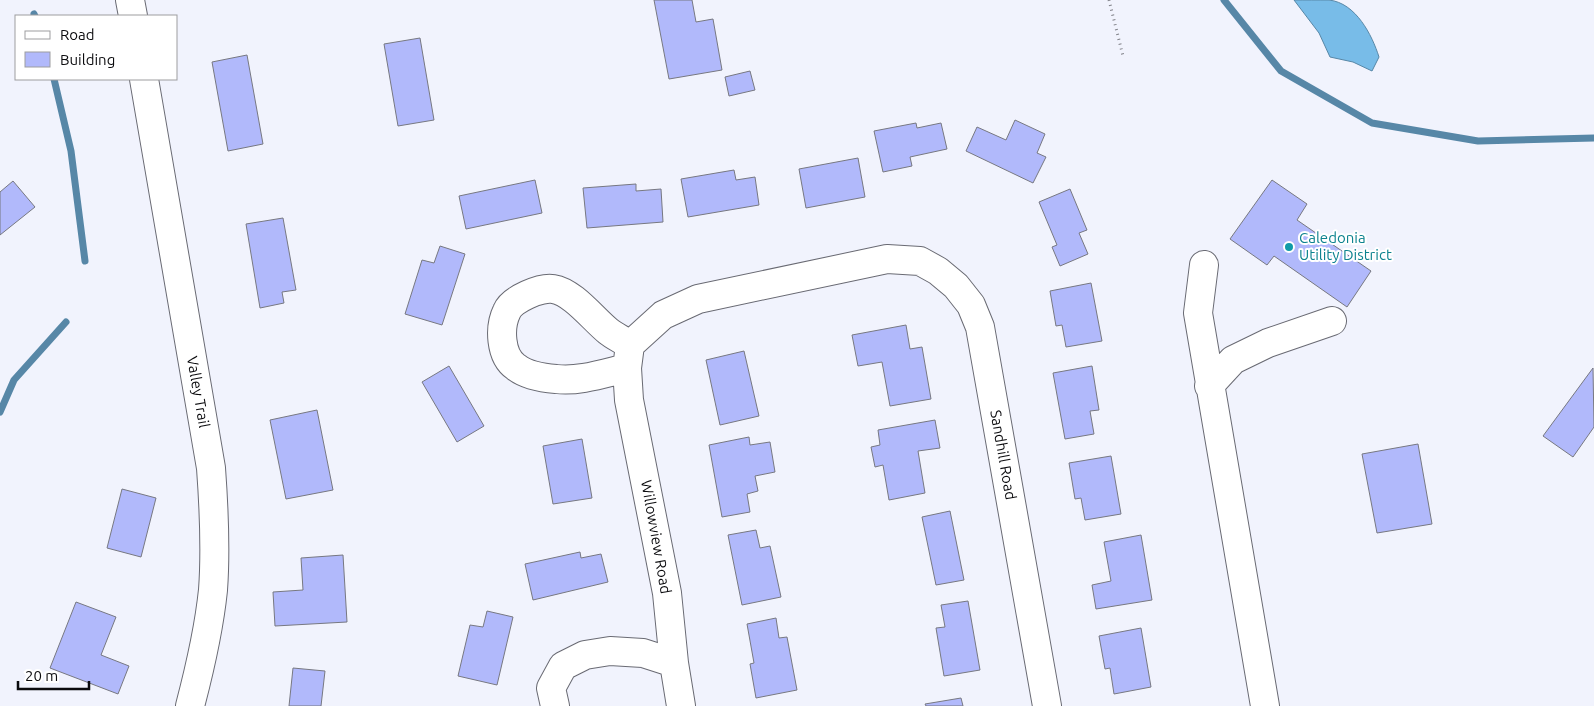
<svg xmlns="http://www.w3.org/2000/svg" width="1594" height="706" font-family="Ubuntu,sans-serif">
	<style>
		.water { fill: #78bce8; stroke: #5787a7 }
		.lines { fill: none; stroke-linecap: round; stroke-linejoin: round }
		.stream { stroke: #5787a7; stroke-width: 7 }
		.building { fill: #b1b9fb; stroke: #777881 }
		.minor-casing { stroke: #696a73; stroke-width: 30 }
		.path { stroke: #808188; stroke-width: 3; stroke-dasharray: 1 4; stroke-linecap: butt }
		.minor { stroke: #fff; stroke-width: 28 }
		.culture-dot { fill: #0f9aa8; stroke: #fff; stroke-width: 2 }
		.labels { text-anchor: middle; stroke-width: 4; stroke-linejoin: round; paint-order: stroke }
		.culture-label { font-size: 15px; fill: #0d838f; stroke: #fff; text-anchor: start }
		.street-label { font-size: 15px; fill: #0b0b0e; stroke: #fff }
	</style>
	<rect width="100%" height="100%" fill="#f1f3fd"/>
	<!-- water -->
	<path class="water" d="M 1294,0 C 1305,0 1318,0 1329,0 C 1356,3 1372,35 1379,57 L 1372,71 L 1353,62 L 1330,57 L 1319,33 Z"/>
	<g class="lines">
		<!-- stream -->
		<path class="stream" d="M 1224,0 L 1281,71 L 1372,123 L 1478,141 L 1594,138
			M 34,14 L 35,16
			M 54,79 L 71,151 L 85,261
			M 0,412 L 14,380 L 66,322"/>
	</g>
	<!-- building -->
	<path class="building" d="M 654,0 L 692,0 L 696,22 L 713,19 L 722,70 L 669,79 Z
		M 420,38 L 434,120 L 398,126 L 384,44 Z
		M 247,55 L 263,144 L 228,151 L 212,62 Z
		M 750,71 L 755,90 L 729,96 L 725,77 Z
		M 1015,120 L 1045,134 L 1037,153 L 1046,157 L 1033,183 L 966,151 L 977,127 L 1006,140 Z
		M 916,123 L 917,128 L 941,123 L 947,149 L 910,157 L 912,166 L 883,172 L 874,131 Z
		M 858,158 L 865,197 L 806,208 L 799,169 Z
		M 734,170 L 736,180 L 755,177 L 759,205 L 688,217 L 681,179 Z
		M 535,180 L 542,213 L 466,229 L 459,196 Z
		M 1272,180 L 1307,204 L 1297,220 L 1371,271 L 1347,307 L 1274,256 L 1267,265 L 1230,239 Z
		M 13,181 L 35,207 L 0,235 L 0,192 Z
		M 636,184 L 636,191 L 661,189 L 663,222 L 587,228 L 583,188 Z
		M 1070,189 L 1087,230 L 1079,233 L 1088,254 L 1060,266 L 1052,247 L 1057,245 L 1039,202 Z
		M 283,218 L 296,290 L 282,292 L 284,303 L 260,308 L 246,224 Z
		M 440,246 L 465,254 L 442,325 L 405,314 L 422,260 L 434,263 Z
		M 1091,283 L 1102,341 L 1066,347 L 1062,325 L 1056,326 L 1050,291 Z
		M 906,325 L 910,349 L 922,347 L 931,399 L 890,406 L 882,362 L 858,366 L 852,335 Z
		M 744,351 L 759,416 L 720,425 L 706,360 Z
		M 449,366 L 484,426 L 457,442 L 422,382 Z
		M 1092,366 L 1099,410 L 1090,411 L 1094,434 L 1065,439 L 1053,373 Z
		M 1593,368 L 1594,427 L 1573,457 L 1543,436 Z
		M 317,410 L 333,490 L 286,499 L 270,420 Z
		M 935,420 L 940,448 L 918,451 L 925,493 L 889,500 L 883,465 L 875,467 L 871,447 L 880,445 L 878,430 Z
		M 749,437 L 750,445 L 770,442 L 775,472 L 755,476 L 758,491 L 747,494 L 750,512 L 722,517 L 709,445 Z
		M 582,439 L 592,498 L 553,504 L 543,446 Z
		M 1418,444 L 1432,524 L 1377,533 L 1362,454 Z
		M 1111,456 L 1121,514 L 1085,520 L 1081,498 L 1075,499 L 1069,463 Z
		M 122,489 L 156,498 L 141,557 L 107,548 Z
		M 950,511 L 964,580 L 936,585 L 922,517 Z
		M 756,530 L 760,548 L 770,546 L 781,597 L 742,605 L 728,535 Z
		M 1141,535 L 1152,600 L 1096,609 L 1092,585 L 1111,581 L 1104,542 Z
		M 580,552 L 581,558 L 601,554 L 608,582 L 533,600 L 525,564 Z
		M 343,555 L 347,622 L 275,626 L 273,592 L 303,590 L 301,558 Z
		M 968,601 L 980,670 L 944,676 L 936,628 L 945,627 L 941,605 Z
		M 76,602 L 116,617 L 101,655 L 129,666 L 118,694 L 50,668 Z
		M 487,611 L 513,617 L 497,685 L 458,676 L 470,625 L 483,627 Z
		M 776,618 L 779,638 L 787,637 L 797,690 L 756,698 L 750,664 L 754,663 L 747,624 Z
		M 1141,628 L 1151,687 L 1114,694 L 1110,668 L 1105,669 L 1099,636 Z
		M 293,668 L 325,671 L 321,706 L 289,706 Z
		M 961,698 L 963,706 L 926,706 L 925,704 Z"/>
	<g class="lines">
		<defs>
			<path id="minor" d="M 130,0 L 133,16
				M 144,79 L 211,468 C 214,509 216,549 213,590 C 209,629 200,668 190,706
				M 1204,265 L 1198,313 L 1265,706
				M 627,368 C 605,373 579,382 556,379 C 543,378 526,375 516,367 C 500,356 499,327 507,311 C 512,299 541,287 553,289 C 573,292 593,319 608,331 C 614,336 623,340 630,345
				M 1209,386 L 1233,360 L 1268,343 L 1332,321
				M 555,706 L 551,688 L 563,666 L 585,655 L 610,651 L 643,653 L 674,663
				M 681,706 L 674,663 L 667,593 L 629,400 L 627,368 L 630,345 L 663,315 L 698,299 L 887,259 L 920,261 L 938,271 L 956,286 L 971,305 L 980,327 L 1047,706"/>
		</defs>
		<!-- minor casing -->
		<use href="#minor" class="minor-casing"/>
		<!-- path -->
		<path class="path" d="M 1109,0 L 1123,56"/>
		<!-- minor -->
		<use href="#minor" class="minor"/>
	</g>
	<!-- markers -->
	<circle class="culture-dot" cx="1289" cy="247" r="5"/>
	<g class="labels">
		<!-- culture labels -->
		<g class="culture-label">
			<text x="1299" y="243">Caledonia<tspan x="1299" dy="17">Utility District</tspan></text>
		</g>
		<!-- street labels -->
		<g class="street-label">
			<text transform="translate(198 392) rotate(80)" y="5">Valley Trail</text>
			<text transform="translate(1003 455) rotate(80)" y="5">Sandhill Road</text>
			<text transform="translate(656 537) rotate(80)" y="5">Willowview Road</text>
		</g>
	</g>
	<!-- legend -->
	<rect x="15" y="15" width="162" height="65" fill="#ffffff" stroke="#9d9d9f"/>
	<rect x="25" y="31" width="25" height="8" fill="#ffffff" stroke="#9d9d9f"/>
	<text x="60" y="40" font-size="15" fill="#0b0b0e">Road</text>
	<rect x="25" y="52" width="25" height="15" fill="#b1b9fb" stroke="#9d9d9f"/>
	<text x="60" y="65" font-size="15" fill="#0b0b0e">Building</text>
	<!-- scale -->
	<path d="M18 681v8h71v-8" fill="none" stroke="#0b0b0e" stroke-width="2.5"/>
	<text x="25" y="681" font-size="15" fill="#0b0b0e" stroke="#ffffff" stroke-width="4" paint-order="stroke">20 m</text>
</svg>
